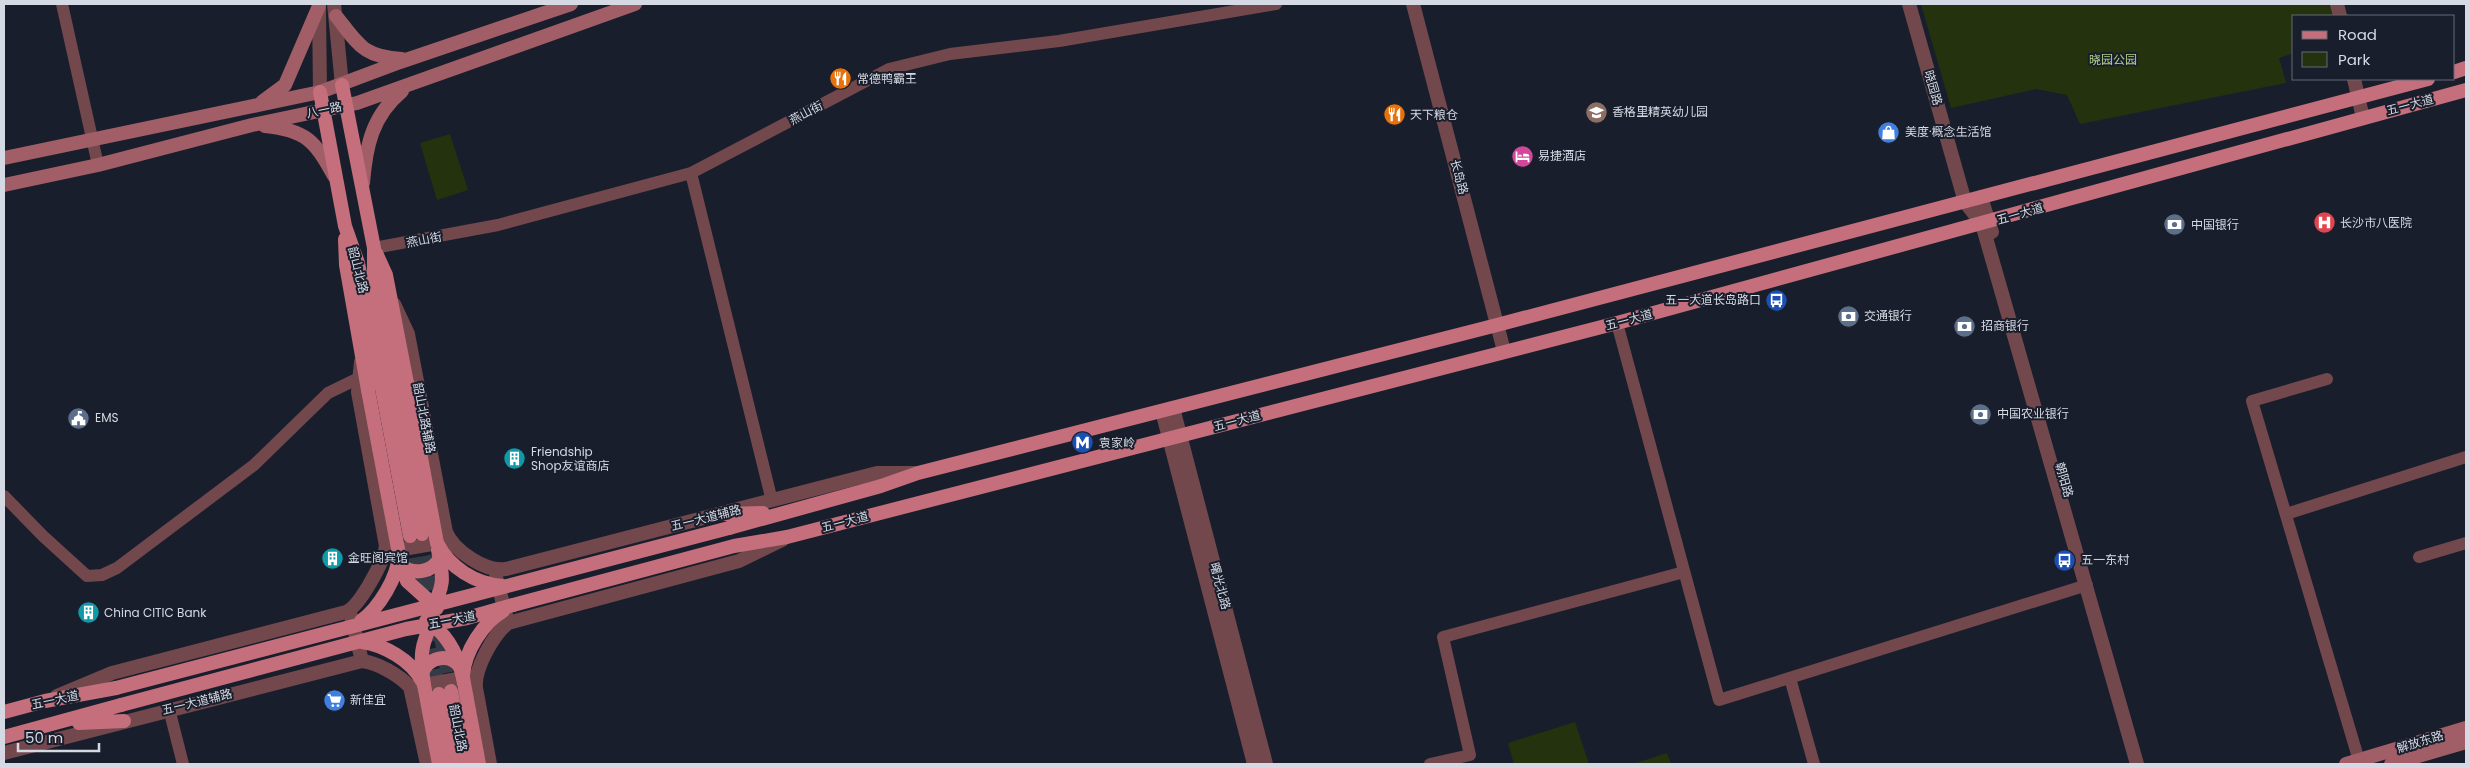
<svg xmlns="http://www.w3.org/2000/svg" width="2470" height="768" font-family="Poppins,'Noto Sans SC',sans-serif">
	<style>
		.green { fill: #25320e }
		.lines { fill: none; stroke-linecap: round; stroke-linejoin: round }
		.primary-tunnel { stroke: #353a47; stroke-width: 14; stroke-dasharray: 14 7; stroke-linecap: butt }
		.minor { stroke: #72484d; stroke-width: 12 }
		.tertiary { stroke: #72484d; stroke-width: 14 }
		.secondary { stroke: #a15e67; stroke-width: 14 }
		.primary { stroke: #c56f7c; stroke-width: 14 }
		.primary-bridge { stroke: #c56f7c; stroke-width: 14 }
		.labels { text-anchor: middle; stroke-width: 4; stroke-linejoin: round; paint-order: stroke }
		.park-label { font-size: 12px; fill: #b0cd86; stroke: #191e2c }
		.poi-label { font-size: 12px; fill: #d5d9e3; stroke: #191e2c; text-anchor: start }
		.street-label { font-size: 12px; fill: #d5d9e3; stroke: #191e2c }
	</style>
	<rect width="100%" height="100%" fill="#191e2c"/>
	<!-- green -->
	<path class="green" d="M 1921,4 L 2337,4 L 2340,16 L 2294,16 L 2294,53 L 2279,58 L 2286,83 L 2080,124 L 2067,95 L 2036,89 L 1951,108 Z
		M 450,134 L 468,190 L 437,200 L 420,143 Z
		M 1575,722 L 1589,764 L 1514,764 L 1508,743 Z
		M 1667,753 L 1671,764 L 1633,764 Z"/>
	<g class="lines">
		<!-- primary-tunnel -->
		<path class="primary-tunnel" d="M 422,535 L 451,691
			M 410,537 L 421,599
			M 427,628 L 439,693"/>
		<!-- minor -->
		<path class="minor" d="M 62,4 L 98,165
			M 691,173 L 772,501
			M 374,248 L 498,225 L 691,173 L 889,69 L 950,54 L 1059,41 L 1276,4
			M 1617,323 L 1719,700 L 2087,585
			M 2327,379 L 2252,401 L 2360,764
			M 4,496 L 43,536 L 87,576 L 102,575 L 117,568 L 254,465 L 328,393 L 359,378
			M 2286,514 L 2466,457
			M 2419,557 L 2466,543
			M 1790,678 L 1814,764
			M 169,709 L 183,764
			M 1430,764 L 1470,755 L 1443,637 L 1684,572"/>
		<!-- tertiary -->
		<path class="tertiary" d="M 334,4 L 342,85
			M 1413,4 L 1504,351
			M 1909,4 L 1965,202 L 1982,224 L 2137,764
			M 2337,4 L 2340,16
			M 319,9 L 320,92
			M 2354,79 L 2363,118
			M 1981,197 L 1992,232
			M 394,304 L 408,334 L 446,532 C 454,551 485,572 506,569 L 877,473 L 915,473
			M 1173,408 L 1266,764
			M 1162,411 L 1254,764
			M 386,552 L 449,541
			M 496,577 L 507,619
			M 351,616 L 362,661
			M 413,687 L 474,676
			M 57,696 L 112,673 L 346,612 C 360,606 384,561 386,546 L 358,392 L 361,362
			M 4,753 L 362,661 C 378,663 399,675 410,687 L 427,764
			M 490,764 L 476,688 C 474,669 493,635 508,623 L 739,561 L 782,540"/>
		<!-- secondary -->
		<path class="secondary" d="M 336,16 C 359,45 363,57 402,59
			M 262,102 L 285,85 L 319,6
			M 265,126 C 306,130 315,141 334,176
			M 4,158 L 320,92 L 400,62 L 571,4
			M 363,183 C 366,146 372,116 402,91
			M 4,185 L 98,165 L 252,125 L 357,103 L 635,4
			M 2346,764 L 2466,728
			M 2391,764 L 2466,742"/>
		<!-- primary -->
		<path class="primary" d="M 2454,72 L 2466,68
			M 342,85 L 374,248 L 374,277 L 422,534
			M 320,92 L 345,226 L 358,263 L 410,536
			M 345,239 L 346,265 L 368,390
			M 376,253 L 386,275 L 407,383
			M 725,514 L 763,513
			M 729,528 L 881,486 L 918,473 L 1497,325 L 2428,79
			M 513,605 L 734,546 L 787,537 L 1617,323 L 2466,90
			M 463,678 L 479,764
			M 424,685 L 439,764
			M 451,691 L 465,764
			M 439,694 L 452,764
			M 4,712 L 45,701 L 116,688
			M 79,723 L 124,721
			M 4,737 L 121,705"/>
		<!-- primary-bridge -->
		<path class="primary-bridge" d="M 407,383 L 437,543 C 449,567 475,584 503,586
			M 400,560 L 407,581 L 437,608
			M 401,565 C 413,576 433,572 440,558
			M 430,610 C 446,586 443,576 438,550
			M 361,621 C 379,608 398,577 399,554 L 368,390
			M 426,621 C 447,633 458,655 463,678
			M 362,642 C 384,645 411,660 422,681
			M 422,674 C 427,657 450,652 460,667
			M 463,675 C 465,651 483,623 503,611
			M 424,685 C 420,657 420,645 434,619
			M 116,688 L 729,528
			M 121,705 L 406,629 L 467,618 L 513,605"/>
	</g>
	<!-- icons -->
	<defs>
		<symbol id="restaurant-disc" viewBox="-11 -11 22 22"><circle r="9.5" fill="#e8710a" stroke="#191e2c"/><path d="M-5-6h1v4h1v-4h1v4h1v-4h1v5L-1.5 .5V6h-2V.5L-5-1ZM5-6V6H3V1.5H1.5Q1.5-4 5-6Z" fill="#fff"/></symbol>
		<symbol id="school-disc" viewBox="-11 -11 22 22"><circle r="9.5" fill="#8d6e63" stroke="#191e2c"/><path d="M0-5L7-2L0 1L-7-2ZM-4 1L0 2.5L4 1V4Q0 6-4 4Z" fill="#fff"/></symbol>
		<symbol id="shop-disc" viewBox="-11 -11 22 22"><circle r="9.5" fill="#3f7fe0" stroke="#191e2c"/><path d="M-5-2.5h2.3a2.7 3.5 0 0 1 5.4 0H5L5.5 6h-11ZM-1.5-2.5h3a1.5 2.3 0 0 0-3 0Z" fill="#fff"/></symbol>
		<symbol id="hotel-disc" viewBox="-11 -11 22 22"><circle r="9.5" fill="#d1479c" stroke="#191e2c"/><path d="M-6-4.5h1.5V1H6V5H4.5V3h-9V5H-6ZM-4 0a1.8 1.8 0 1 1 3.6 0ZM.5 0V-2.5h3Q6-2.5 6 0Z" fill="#fff"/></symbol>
		<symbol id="hospital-disc" viewBox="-11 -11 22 22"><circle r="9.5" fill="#e0444e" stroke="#191e2c"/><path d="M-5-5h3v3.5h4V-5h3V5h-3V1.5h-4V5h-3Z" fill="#fff"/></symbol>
		<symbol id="bank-disc" viewBox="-11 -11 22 22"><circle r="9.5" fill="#5c6f8a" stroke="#191e2c"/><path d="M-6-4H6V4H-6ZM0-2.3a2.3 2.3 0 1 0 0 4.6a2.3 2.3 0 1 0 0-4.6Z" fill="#fff"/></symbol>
		<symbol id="bus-disc" viewBox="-11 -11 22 22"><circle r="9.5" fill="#1a4fb4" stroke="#191e2c"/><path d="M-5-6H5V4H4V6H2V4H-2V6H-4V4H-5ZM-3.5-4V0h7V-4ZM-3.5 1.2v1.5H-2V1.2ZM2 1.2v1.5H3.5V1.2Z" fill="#fff"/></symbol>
		<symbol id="civic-disc" viewBox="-11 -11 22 22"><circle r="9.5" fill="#5c6f8a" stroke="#191e2c"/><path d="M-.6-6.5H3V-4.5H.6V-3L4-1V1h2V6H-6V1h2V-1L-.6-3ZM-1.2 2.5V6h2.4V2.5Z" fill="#fff"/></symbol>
		<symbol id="metro-disc" viewBox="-11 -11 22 22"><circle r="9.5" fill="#1a4fb4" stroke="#191e2c"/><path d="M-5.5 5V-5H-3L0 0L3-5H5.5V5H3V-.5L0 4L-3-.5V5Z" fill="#fff"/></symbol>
		<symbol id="building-disc" viewBox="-11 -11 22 22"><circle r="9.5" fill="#0f9aa8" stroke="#191e2c"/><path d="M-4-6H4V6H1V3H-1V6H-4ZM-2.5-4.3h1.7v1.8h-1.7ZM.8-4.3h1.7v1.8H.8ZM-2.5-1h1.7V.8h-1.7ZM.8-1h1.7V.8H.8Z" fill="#fff"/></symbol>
		<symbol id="supermarket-disc" viewBox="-11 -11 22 22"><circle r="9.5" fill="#3f7fe0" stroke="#191e2c"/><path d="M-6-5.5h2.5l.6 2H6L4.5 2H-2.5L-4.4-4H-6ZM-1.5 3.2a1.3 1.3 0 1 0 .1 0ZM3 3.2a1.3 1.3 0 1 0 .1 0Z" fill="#fff"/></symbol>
	</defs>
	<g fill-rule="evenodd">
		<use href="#restaurant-disc" x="828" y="66" width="25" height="25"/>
		<use href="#school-disc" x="1584" y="100" width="25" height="25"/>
		<use href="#restaurant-disc" x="1382" y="102" width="25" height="25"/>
		<use href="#shop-disc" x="1876" y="120" width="25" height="25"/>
		<use href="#hotel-disc" x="1510" y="144" width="25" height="25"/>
		<use href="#hospital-disc" x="2312" y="210" width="25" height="25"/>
		<use href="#bank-disc" x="2162" y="212" width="25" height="25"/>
		<use href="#bus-disc" x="1764" y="288" width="25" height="25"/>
		<use href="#bank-disc" x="1836" y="304" width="25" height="25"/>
		<use href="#bank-disc" x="1952" y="314" width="25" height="25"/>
		<use href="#bank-disc" x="1968" y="402" width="25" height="25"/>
		<use href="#civic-disc" x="66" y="406" width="25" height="25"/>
		<use href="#metro-disc" x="1070" y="430" width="25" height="25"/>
		<use href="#building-disc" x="502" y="446" width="25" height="25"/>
		<use href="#building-disc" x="320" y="546" width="25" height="25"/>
		<use href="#bus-disc" x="2052" y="548" width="25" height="25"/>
		<use href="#building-disc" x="76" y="600" width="25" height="25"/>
		<use href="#supermarket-disc" x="322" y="688" width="25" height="25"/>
	</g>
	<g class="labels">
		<!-- park labels -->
		<g class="park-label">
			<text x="2113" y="64">晓园公园</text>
		</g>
		<!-- poi labels -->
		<g class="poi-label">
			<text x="857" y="83">常德鸭霸王</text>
			<text x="1612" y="116">香格里精英幼儿园</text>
			<text x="1410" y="119">天下粮仓</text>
			<text x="1905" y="136">美度·概念生活馆</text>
			<text x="1538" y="160">易捷酒店</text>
			<text x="2340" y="227">长沙市八医院</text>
			<text x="2191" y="229">中国银行</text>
			<text x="1761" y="304" text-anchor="end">五一大道长岛路口</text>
			<text x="1864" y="320">交通银行</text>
			<text x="1981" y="330">招商银行</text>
			<text x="1997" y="418">中国农业银行</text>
			<text x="95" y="422">EMS</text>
			<text x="1099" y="447">袁家岭</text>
			<text x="531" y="456">Friendship<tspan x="531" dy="14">Shop友谊商店</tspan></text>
			<text x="348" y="562">金旺阁宾馆</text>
			<text x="2081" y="564">五一东村</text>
			<text x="104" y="617">China CITIC Bank</text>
			<text x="350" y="704">新佳宜</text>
		</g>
		<!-- street labels -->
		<g class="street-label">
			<text transform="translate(1933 88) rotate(74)" y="4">晓园路</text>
			<text transform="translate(2410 105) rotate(-15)" y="4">五一大道</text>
			<text transform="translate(324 110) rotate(-12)" y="4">八一路</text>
			<text transform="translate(806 113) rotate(-28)" y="4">燕山街</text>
			<text transform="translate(1459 177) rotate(75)" y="4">长岛路</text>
			<text transform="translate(2020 214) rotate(-16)" y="4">五一大道</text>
			<text transform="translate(424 240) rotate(-11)" y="4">燕山街</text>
			<text transform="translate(358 270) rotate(76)" y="4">韶山北路</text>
			<text transform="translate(1629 320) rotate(-15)" y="4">五一大道</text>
			<text transform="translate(424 418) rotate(79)" y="4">韶山北路辅路</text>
			<text transform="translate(1237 421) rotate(-15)" y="4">五一大道</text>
			<text transform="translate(2064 480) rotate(74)" y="4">朝阳路</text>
			<text transform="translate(706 518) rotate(-14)" y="4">五一大道辅路</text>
			<text transform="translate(845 522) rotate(-15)" y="4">五一大道</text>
			<text transform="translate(1220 586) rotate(75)" y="4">曙光北路</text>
			<text transform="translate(452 620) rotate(-11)" y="4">五一大道</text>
			<text transform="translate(55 700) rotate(-12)" y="4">五一大道</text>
			<text transform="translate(197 702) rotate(-14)" y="4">五一大道辅路</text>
			<text transform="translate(458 728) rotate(79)" y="4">韶山北路</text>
			<text transform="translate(2420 742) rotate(-17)" y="4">解放东路</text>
		</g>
	</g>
	<!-- border -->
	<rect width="2470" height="768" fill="none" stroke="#d5d9e3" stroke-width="10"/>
	<!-- legend -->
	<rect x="2292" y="15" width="162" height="65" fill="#191e2c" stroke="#646975"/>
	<rect x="2302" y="31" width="25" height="8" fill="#c56f7c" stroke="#646975"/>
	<text x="2338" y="40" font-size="15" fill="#d5d9e3">Road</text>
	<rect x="2302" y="52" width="25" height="15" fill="#25320e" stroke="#646975"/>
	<text x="2338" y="65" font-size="15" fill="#d5d9e3">Park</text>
	<!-- scale -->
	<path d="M18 743v8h81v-8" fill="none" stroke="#d5d9e3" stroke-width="2.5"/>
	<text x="25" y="743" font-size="15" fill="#d5d9e3" stroke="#191e2c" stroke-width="4" paint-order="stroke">50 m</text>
</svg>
